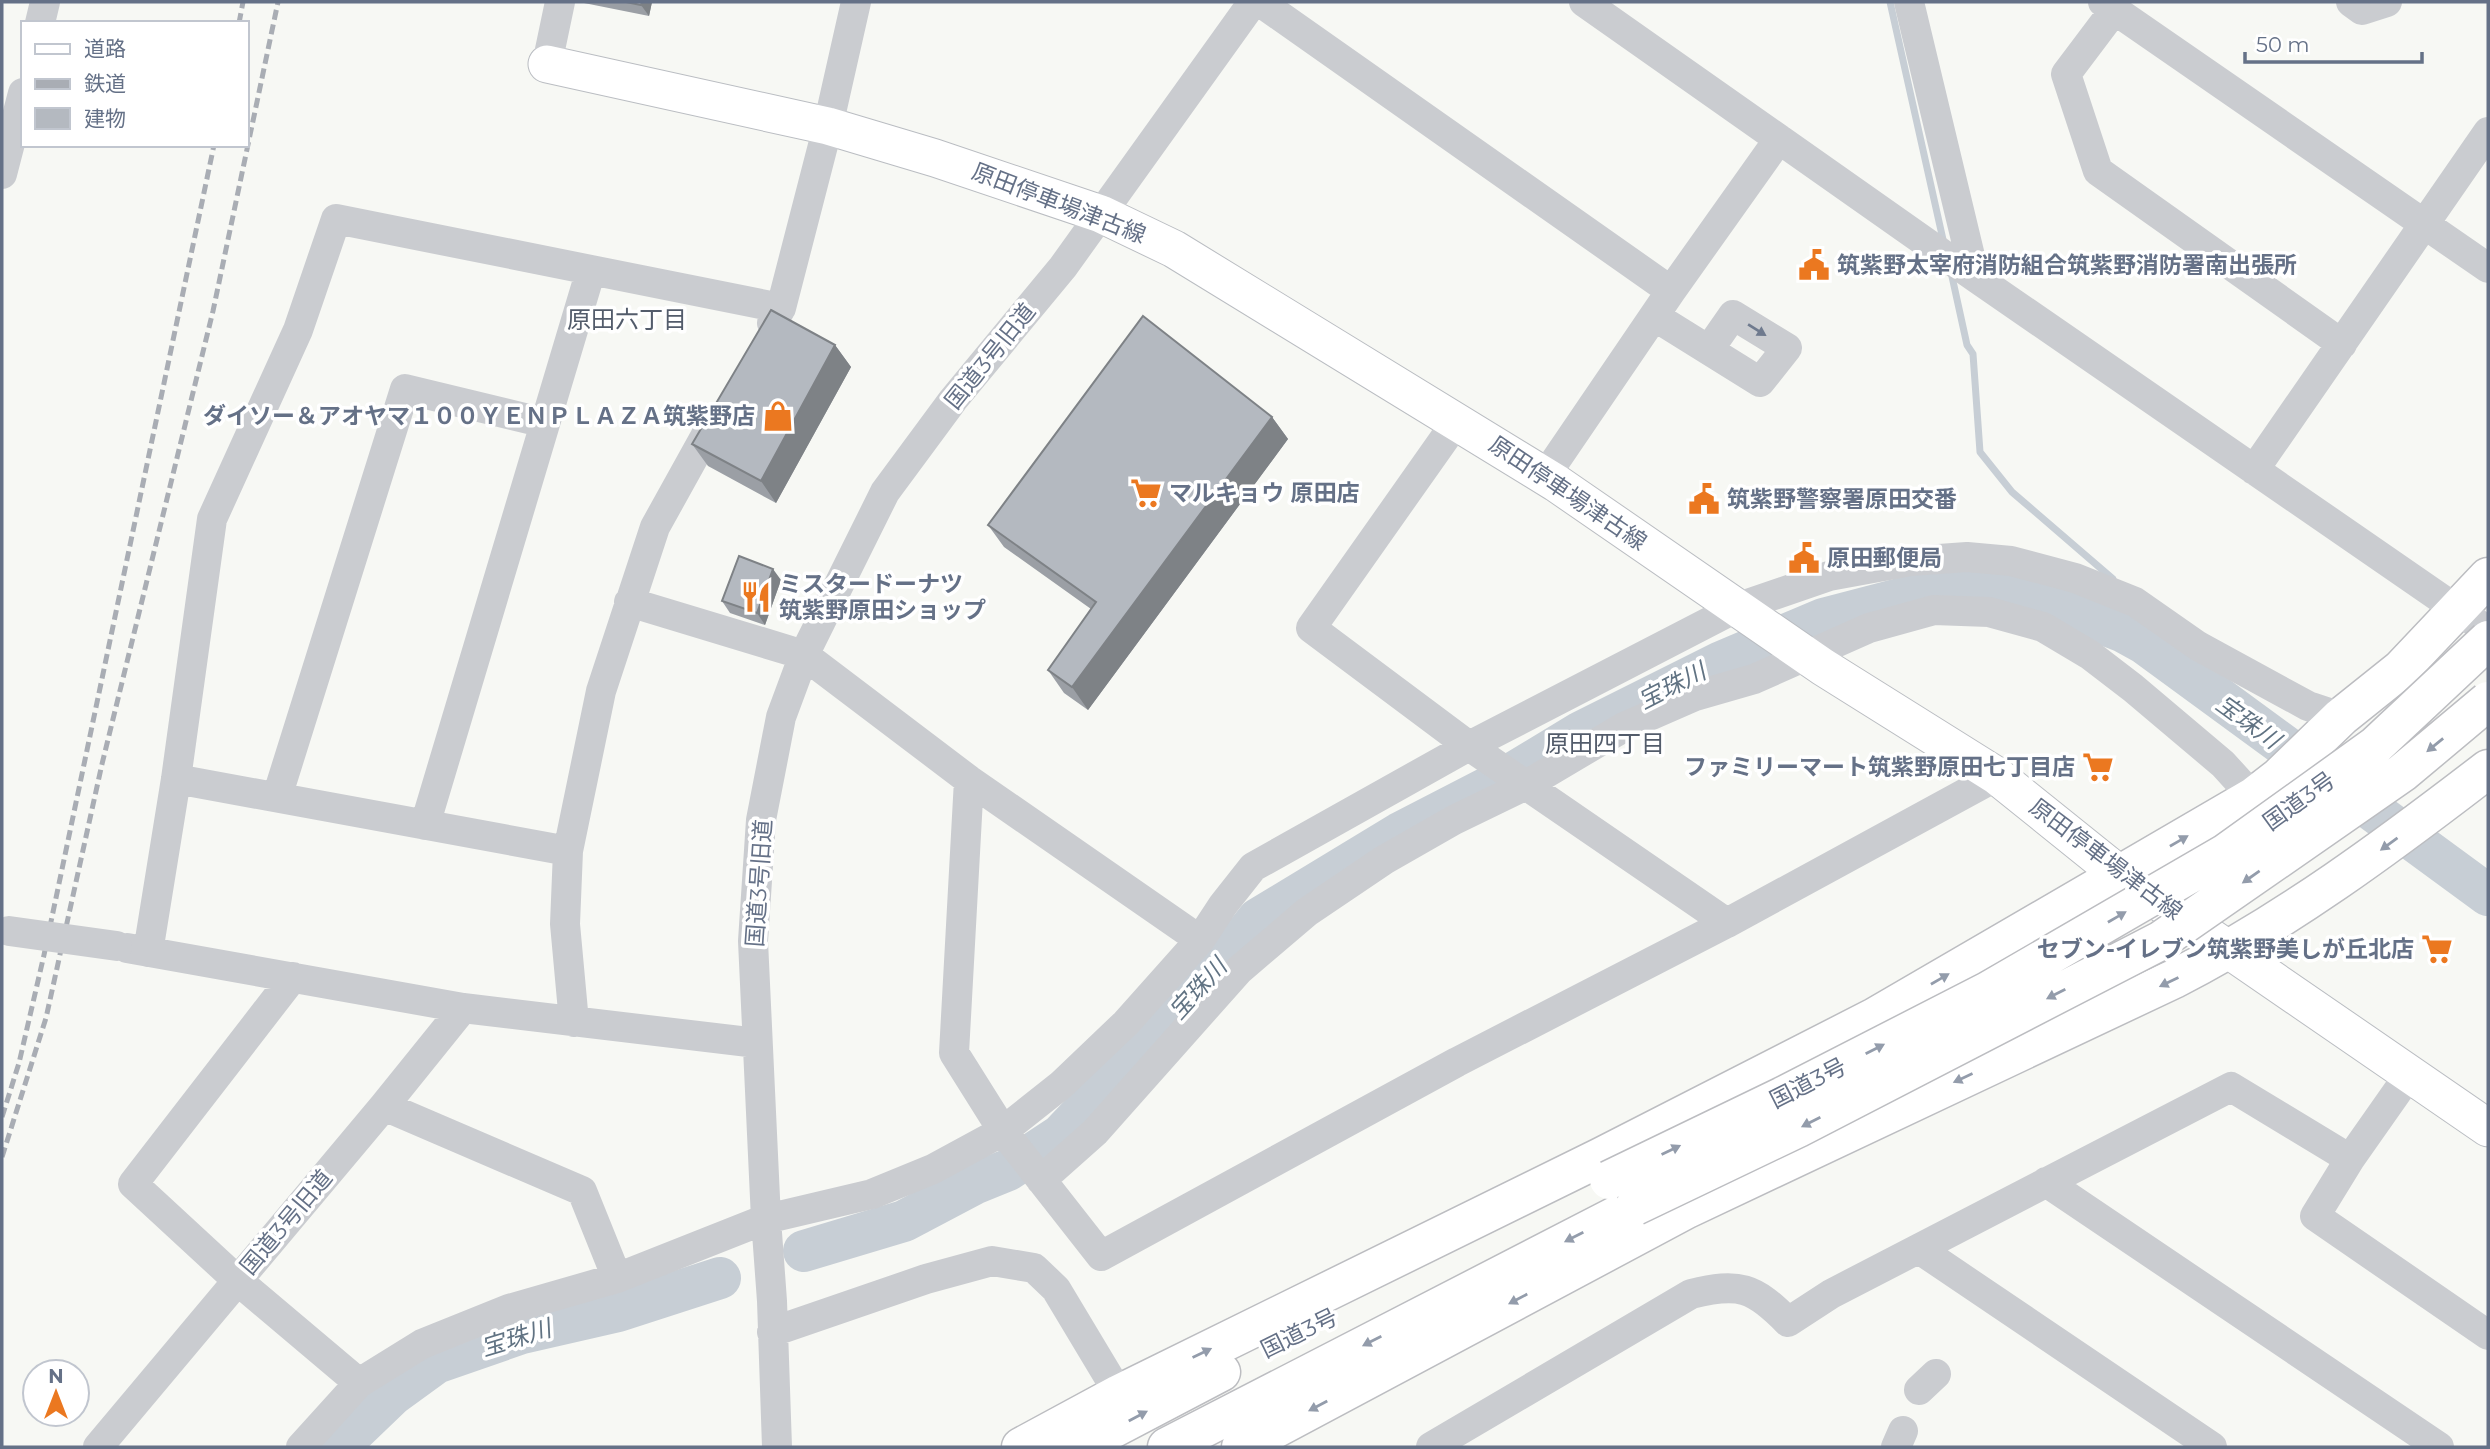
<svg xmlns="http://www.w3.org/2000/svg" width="2490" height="1449" font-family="Montserrat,'Noto Sans JP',sans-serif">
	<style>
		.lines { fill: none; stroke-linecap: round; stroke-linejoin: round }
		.stream { stroke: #c7ced5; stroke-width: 7 }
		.river { stroke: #c7ced5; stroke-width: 42 }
		.major-casing { stroke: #babdc2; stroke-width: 39 }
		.highway-casing { stroke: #bcbdc1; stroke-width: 41 }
		.minor { stroke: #caccd0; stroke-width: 30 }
		.major { stroke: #fff; stroke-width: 37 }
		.highway { stroke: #fff; stroke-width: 38 }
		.rail { stroke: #a9adb4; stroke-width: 5; stroke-dasharray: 10 5; stroke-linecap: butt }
		.highway-bridge-casing { stroke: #bcbdc1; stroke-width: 41; stroke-linecap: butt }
		.minor-bridge { stroke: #caccd0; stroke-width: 30 }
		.highway-bridge { stroke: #fff; stroke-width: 38 }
		.wall { fill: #9b9fa5 }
		.shaded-wall { fill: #7e8286 }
		.building { fill: #b4b9c0; stroke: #7e8286; stroke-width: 2 }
		.oneway { fill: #6f7a8e }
		.oneway2 { fill: #939cab }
		.labels { text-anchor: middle; stroke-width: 7; stroke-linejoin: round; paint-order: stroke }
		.street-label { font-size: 23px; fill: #657187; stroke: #fff }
		.poi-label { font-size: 23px; font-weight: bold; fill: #657187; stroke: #fff; text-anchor: start }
		.neighbourhood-label { font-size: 24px; fill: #535c6b; stroke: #fff }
		.water-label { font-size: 24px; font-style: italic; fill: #617383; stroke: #fff }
	</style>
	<rect width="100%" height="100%" fill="#f7f8f4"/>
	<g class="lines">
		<!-- stream -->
		<path class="stream" d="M 1890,2 L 1944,244
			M 1951,272 L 1967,345 L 1973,354 L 1980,452 L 2012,492 L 2113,579 L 2114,583
			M 2118,605 L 2124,632"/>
		<!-- river -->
		<path class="river" d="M 804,1251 L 904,1221 L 976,1183 L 1008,1170 L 1061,1135 L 1212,976 L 1258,919 L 1400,833 L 1495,784 L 1581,732 L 1721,662 L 1823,619 L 1911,596 L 1955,589 L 2037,598 L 2124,632 L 2144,643 L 2488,895
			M 338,1447 L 392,1395 L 436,1363 L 522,1333 L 618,1311 L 720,1278"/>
		<defs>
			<path id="major" d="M 547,64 L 828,126 L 935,158 L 1101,214 L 1174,249 L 1556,483 L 1823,667 L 1997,776 L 2120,875 L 2488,1128"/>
			<path id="highway" d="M 1021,1447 L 1119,1394 L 1601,1157 L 1875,1017 L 2253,797 L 2279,777 L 2341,717 L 2401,669 L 2488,577
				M 1078,1447 L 1221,1372
				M 1167,1447 L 1635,1206
				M 1241,1447 L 1687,1209 L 2174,979 C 2287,921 2388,846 2488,769"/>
		</defs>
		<!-- major casing -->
		<use href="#major" class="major-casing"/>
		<!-- highway casing -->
		<use href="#highway" class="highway-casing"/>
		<!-- minor -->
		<path class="minor" d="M 1260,2 L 1671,291
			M 1584,2 L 1975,277 L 2488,631
			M 1909,2 L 1975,277
			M 2103,2 L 2488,268
			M 2351,2 L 2362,10 L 2387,2
			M 2115,9 L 2066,74 L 2098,171 L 2342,344
			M 40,23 L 45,2
			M 547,64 L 560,2
			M 2,174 L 23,93
			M 1654,316 L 1760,382 L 1787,348 L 1733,315 L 1710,348
			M 772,323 L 781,308 L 828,126 L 856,2
			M 1457,421 L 1311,628 L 1469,746 L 1727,923
			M 2254,470 L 2488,132
			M 1545,476 L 1671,291 L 1779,139
			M 629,602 L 804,655 L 969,780 L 1200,940
			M 176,779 L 568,851
			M 969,780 L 954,1053 L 1003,1131 L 1101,1256 L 1457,1062 L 1727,923 L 1997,776
			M 277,797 L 405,389 L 545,423
			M 425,825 L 591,270
			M 127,948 L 463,1008 L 757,1043
			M 148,952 L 176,779 L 212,519 L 298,330 L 336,219 L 781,308
			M 293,977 L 133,1184 L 237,1280 L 359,1383
			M 574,1022 L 565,924 L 568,851 L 601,691 L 655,527 L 716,417
			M 2409,1075 L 2350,1159 L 2315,1216 L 2488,1335
			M 384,1106 L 582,1191 L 617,1278
			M 1041,1180 L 1095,1132 L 1239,970 L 1307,912 L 1384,860 L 1454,820 L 1526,785 L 1624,727 L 1695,696 L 1754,679 L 1869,628 L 1934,610 L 1989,612 L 2043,627 L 2090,655 L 2133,688 L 2223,764 L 2253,797
			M 2046,1182 L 2439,1447
			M 1919,1249 L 2212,1447
			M 772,1332 L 926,1279 L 992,1261 L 1034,1268 L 1056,1289 L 1119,1394
			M 1919,1390 L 1936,1374
			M 98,1447 L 384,1106 L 463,1008
			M 301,1447 L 359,1383 L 422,1344 L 509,1309 L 617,1278 L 766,1219 L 872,1194 L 933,1169 L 1003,1131 L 1061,1085 L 1126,1023 L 1200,940 L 1223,905 L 1253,867 L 1469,746 L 1736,608 L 1829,576 L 1911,561 L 1967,557 L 2011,561 L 2075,578 L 2135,602 L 2198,646 L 2308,706 L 2341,717
			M 777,1447 L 772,1301 L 766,1219 L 753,941 L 761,820 L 781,717 L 804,655 L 885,492 L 953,400 L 1063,267 L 1253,2
			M 1431,1447 L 1691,1294 C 1739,1282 1754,1287 1788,1322 L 1831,1294 L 2231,1087 L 2350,1159
			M 1896,1447 L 1903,1431"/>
		<!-- major -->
		<use href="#major" class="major"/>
		<!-- highway -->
		<use href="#highway" class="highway"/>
		<!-- rail -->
		<path class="rail" d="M 239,23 L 243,2
			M 2,1117 L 19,1063 L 44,955 L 214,145
			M 2,1157 L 46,1018 L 102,764 L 213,311 L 278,2"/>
		<defs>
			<path id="highway-bridge" d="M 1609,1180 L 1783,1096 L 1988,991 L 2226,853 L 2375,746 L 2488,640
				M 1635,1206 L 1798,1128 L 2160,941 L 2402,773 L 2488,701"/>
		</defs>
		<!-- highway-bridge casing -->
		<use href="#highway-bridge" class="highway-bridge-casing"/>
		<!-- minor-bridge -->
		<path class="minor-bridge" d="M 9,931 L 117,946"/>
		<!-- highway-bridge -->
		<use href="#highway-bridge" class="highway-bridge"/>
	</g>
	<!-- wall -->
	<path class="wall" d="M 583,2 L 652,2 L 649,16 L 584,3 Z
		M 835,345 L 851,367 L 776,503 L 708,466 L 692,444 Z
		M 1272,417 L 1288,439 L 1088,710 L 1064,693 L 1048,670 L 1091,609 L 1004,547 L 988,525 Z
		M 781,580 L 765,625 L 730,613 L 722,601 Z"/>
	<!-- shaded-wall -->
	<path class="shaded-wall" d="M 642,2 L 652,2 L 649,16 L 641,5 Z
		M 835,345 L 851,367 L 776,503 L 761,481 Z
		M 1272,417 L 1288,439 L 1088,710 L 1072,687 Z
		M 773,569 L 781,580 L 765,625 L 757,613 Z"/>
	<!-- building -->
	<path class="building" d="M 626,2 L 642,2 L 641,5 Z
		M 771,310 L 835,345 L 761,481 L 692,444 Z
		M 1143,316 L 1272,417 L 1072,687 L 1048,670 L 1096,602 L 988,525 Z
		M 739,556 L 773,569 L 757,613 L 722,601 Z"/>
	<!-- one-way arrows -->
	<defs><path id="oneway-solid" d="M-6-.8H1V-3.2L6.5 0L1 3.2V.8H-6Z" transform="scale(1.75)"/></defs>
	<use class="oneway" href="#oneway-solid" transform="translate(1757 330) rotate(32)"/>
	<g class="oneway2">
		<use href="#oneway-solid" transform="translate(2435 745) rotate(141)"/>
		<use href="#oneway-solid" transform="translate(2179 841) rotate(-30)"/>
		<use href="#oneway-solid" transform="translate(2389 844) rotate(144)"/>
		<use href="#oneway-solid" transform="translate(2251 877) rotate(145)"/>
		<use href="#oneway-solid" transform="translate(2117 917) rotate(-30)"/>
		<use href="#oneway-solid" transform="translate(1940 979) rotate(-30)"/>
		<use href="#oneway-solid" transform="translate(2169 982) rotate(154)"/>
		<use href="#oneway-solid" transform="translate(2056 994) rotate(153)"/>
		<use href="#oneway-solid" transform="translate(1875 1049) rotate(-27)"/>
		<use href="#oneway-solid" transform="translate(1963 1078) rotate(155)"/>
		<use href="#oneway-solid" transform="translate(1811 1122) rotate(153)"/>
		<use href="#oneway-solid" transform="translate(1671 1150) rotate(-26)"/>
		<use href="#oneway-solid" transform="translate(1574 1237) rotate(153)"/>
		<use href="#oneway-solid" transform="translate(1518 1299) rotate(152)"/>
		<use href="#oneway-solid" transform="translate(1372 1341) rotate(153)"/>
		<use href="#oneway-solid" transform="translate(1202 1353) rotate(-26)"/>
		<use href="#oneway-solid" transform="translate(1318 1406) rotate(152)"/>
		<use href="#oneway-solid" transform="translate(1138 1416) rotate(-28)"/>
	</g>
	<!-- icons -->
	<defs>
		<symbol id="civic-bare" viewBox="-9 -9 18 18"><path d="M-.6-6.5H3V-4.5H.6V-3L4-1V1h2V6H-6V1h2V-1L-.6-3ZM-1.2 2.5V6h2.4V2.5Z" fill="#eb7820" stroke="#fff" stroke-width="2.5" paint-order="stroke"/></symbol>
		<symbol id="shop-bare" viewBox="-9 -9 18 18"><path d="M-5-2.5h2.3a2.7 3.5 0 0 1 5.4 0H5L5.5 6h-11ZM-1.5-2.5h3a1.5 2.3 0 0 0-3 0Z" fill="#eb7820" stroke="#fff" stroke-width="2.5" paint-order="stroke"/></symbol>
		<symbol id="supermarket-bare" viewBox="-9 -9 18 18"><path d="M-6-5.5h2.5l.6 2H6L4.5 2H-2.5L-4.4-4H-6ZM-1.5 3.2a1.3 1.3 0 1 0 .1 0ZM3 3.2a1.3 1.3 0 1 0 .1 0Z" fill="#eb7820" stroke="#fff" stroke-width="2.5" paint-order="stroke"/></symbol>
		<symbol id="restaurant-bare" viewBox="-9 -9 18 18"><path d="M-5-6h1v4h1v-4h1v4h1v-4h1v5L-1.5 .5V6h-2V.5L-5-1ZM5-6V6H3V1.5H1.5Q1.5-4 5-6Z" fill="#eb7820" stroke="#fff" stroke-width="2.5" paint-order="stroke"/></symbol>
	</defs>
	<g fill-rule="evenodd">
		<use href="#civic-bare" x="1792" y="243" width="44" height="44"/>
		<use href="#shop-bare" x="756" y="394" width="44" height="44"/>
		<use href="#supermarket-bare" x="1124" y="471" width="44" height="44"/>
		<use href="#civic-bare" x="1682" y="477" width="44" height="44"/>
		<use href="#civic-bare" x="1782" y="536" width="44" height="44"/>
		<use href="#restaurant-bare" x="734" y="575" width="44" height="44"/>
		<use href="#supermarket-bare" x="2076" y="745" width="44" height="44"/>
		<use href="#supermarket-bare" x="2415" y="927" width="44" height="44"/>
	</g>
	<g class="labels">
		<!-- street labels -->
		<g class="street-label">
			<text transform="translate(1059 203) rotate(21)" y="8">原田停車場津古線</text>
			<text transform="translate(990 356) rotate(-51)" y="8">国道3号旧道</text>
			<text transform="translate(1568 493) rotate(34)" y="8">原田停車場津古線</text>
			<text transform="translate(2299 801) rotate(-36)" y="8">国道3号</text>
			<text transform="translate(2106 859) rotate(37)" y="8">原田停車場津古線</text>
			<text transform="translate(759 883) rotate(-86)" y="8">国道3号旧道</text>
			<text transform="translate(1808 1083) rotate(-27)" y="8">国道3号</text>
			<text transform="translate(286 1222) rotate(-50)" y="8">国道3号旧道</text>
			<text transform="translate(1299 1333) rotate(-26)" y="8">国道3号</text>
		</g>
		<!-- poi labels -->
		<g class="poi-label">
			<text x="1837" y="273">筑紫野太宰府消防組合筑紫野消防署南出張所</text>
			<text x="755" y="424" text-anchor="end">ダイソー＆アオヤマ１００ＹＥＮＰＬＡＺＡ筑紫野店</text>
			<text x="1169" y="501">マルキョウ 原田店</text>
			<text x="1727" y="507">筑紫野警察署原田交番</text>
			<text x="1827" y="566">原田郵便局</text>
			<text x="779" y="592">ミスタードーナツ<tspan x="779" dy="26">筑紫野原田ショップ</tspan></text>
			<text x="2075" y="775" text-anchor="end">ファミリーマート筑紫野原田七丁目店</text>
			<text x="2414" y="957" text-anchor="end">セブン-イレブン筑紫野美しが丘北店</text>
		</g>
		<!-- neighbourhood labels -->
		<g class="neighbourhood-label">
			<text x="627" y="328">原田六丁目</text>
			<text x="1605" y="752">原田四丁目</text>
		</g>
		<!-- water labels -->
		<g class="water-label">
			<text transform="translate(1672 686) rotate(-27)" y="8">宝珠川</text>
			<text transform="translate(2248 722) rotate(36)" y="8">宝珠川</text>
			<text transform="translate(1198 989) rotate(-48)" y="8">宝珠川</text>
			<text transform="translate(516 1338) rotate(-17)" y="8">宝珠川</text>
		</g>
	</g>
	<!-- border -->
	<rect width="2490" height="1449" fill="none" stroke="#657187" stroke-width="7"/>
	<!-- legend -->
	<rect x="21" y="21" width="228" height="126" fill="#ffffff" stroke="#c1c6cf" stroke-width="2"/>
	<rect x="35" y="44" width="35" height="10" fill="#ffffff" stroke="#c1c6cf" stroke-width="2"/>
	<text x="84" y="56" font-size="21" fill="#657187">道路</text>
	<rect x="35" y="79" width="35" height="10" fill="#a9adb4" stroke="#c1c6cf" stroke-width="2"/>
	<text x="84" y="91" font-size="21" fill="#657187">鉄道</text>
	<rect x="35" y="108" width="35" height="21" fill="#b4b9c0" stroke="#c1c6cf" stroke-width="2"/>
	<text x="84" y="126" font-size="21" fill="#657187">建物</text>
	<!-- north arrow -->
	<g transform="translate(56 1393)"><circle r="33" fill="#ffffff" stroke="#c1c6cf" stroke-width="2"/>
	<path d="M0-5L12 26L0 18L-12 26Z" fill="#eb7820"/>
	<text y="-10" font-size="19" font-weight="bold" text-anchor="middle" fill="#657187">N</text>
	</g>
	<!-- scale -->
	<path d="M2245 52v10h177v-10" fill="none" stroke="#657187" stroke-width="3.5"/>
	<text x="2256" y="52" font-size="21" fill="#657187" stroke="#ffffff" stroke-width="5" paint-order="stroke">50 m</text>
</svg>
